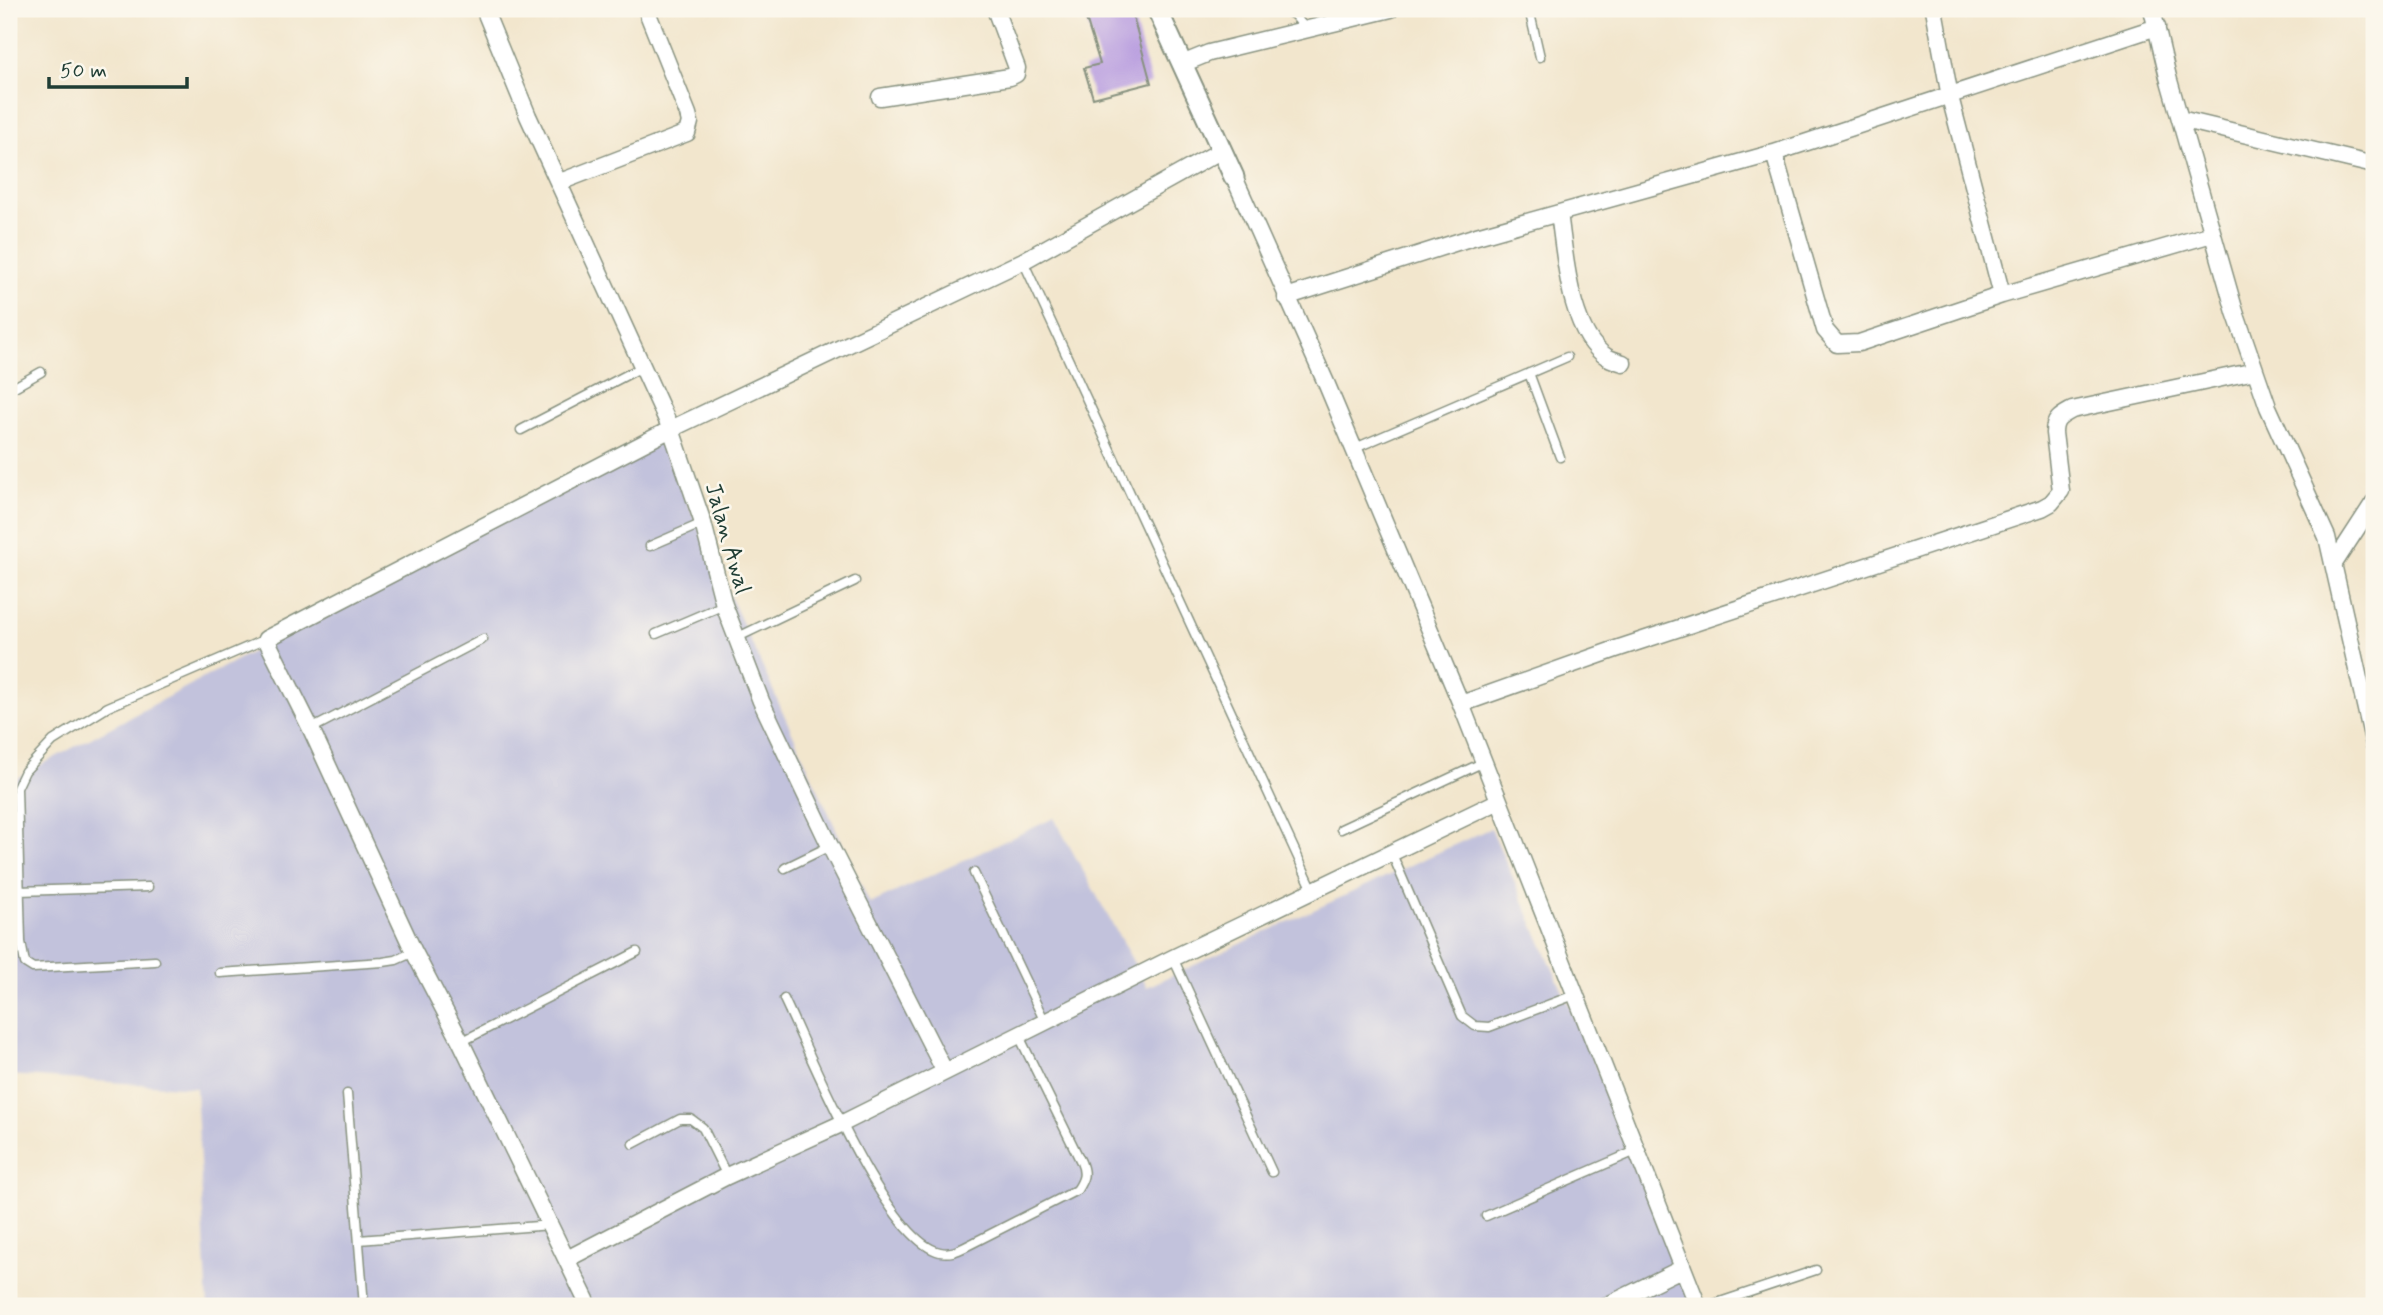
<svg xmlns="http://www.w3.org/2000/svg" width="2383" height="1315" font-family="Mynerve,sans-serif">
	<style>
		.industrial { fill: #c2c2dc }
		.building { fill: #b497de }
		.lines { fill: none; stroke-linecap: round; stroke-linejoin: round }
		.service-casing { stroke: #889280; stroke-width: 11 }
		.minor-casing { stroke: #889280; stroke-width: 19 }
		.tertiary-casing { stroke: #889280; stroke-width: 23 }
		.service { stroke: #fff; stroke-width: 8 }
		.minor { stroke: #fff; stroke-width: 16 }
		.tertiary { stroke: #fff; stroke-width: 19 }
		.labels { text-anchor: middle; stroke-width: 5; stroke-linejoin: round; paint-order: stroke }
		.street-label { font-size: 23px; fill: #1f3d34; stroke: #fbf7ec }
	</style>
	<rect width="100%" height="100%" fill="#fbf7ec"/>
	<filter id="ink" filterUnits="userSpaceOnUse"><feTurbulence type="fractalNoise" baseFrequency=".0143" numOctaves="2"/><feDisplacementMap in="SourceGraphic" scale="14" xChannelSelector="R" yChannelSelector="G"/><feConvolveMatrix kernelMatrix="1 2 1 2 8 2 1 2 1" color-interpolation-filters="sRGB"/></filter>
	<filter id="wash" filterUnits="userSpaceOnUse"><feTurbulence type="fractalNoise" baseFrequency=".00686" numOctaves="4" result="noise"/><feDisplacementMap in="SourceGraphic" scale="28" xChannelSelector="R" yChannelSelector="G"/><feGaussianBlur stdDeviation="1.57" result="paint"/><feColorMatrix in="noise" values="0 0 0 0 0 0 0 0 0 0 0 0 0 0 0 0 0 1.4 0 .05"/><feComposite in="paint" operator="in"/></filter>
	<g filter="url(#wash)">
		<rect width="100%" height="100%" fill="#f2e6cd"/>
		<!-- industrial -->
		<path class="industrial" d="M 657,435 L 870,904 L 1054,818 L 1147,987 L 1491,828 L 1701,1306 L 208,1306 L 196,1088 L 9,1075 L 9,782 Z"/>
		<g id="blocks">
			<!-- building -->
			<path class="building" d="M 1083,9 L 1131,9 L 1151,83 L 1093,98 L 1084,68 L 1100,64 Z"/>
		</g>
	</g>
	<g filter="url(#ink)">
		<use href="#blocks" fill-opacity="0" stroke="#889280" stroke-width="2"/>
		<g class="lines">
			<defs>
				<path id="service" d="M 1284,9 L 1294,15 L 1306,29
					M 1529,9 L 1540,57
					M 1023,261 L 1313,890
					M 1529,373 L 1560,457
					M 9,390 L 41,372
					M 521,430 L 642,367
					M 1353,449 L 1567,357
					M 650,546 L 703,523
					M 656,634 L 724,605
					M 736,638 L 855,581
					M 311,729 L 483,639
					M 1341,829 L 1484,762
					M 1392,854 L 1462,1016 L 1475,1026 L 1489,1027 L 1577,994
					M 785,868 L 830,846
					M 974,873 L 1045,1022
					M 19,891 L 148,887
					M 1173,958 L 1272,1172
					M 155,961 L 33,968 L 25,963 L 21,942 L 17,788 L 25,771 L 53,741 L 108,707 L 266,639
					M 220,973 L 383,962 L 396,960 L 414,952
					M 784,999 C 809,1051 885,1240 940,1252 C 950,1254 957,1251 965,1247 L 1077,1190 C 1084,1179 1086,1174 1081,1162 L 1019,1036
					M 461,1042 L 637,952
					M 347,1094 L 364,1306
					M 633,1144 L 680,1119 L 691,1119 L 703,1128 L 727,1176
					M 1486,1216 L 1638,1150
					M 359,1240 L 551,1225
					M 1708,1306 L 1816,1270"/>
				<path id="minor" d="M 484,9 L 528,116 L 671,429 L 703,523 L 724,605 L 761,701 L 830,846 L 945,1072
					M 1934,9 L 1950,97 L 2002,295
					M 2152,9 L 2168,77 L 2235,312 L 2268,407 L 2327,537 L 2374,745
					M 1182,64 L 1209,53 L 1391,9
					M 880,97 L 1010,77 L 1016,74 L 1017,68 L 995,9
					M 2180,119 L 2374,165
					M 1774,153 L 1825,330 L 1837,344 L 1859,343 L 2002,295 L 2212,234
					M 1234,177 L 1327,385 L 1461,704 L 1698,1306
					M 560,182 L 687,133 L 690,122 L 688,114 L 646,9
					M 1559,213 C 1565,254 1569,333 1607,357 C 1612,360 1618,361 1623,363
					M 1286,297 L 1473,237 L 1774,153 L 2157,27
					M 2335,562 L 2374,502
					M 1461,704 L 1616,649 L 2042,508 L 2051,503 L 2061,491 L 2054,433 C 2054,419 2061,416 2072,410 L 2255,371
					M 567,1259 L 727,1176 L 843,1123 L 1173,958 L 1499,801
					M 589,1306 L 461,1042 L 414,952 L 311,729 L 266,639 L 671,429 L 1023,261 L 1222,150
					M 1606,1306 L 1683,1268"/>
				<path id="tertiary" d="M 1157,9 L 1234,177"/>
			</defs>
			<!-- service casing -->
			<use href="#service" class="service-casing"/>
			<!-- minor casing -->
			<use href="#minor" class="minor-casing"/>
			<!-- tertiary casing -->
			<use href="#tertiary" class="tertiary-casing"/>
			<!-- service -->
			<use href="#service" class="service"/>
			<!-- minor -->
			<use href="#minor" class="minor"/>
			<!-- tertiary -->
			<use href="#tertiary" class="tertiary"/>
		</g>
	</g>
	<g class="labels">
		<!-- street labels -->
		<g class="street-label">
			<text transform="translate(729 538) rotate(74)" y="8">Jalan Awal</text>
		</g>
	</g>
	<!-- margin -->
	<rect width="2383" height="1315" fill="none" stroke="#fbf7ec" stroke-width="35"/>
	<!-- scale -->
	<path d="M49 77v10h138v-10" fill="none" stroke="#1f3d34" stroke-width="3.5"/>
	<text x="60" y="77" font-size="21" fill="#1f3d34" stroke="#fbf7ec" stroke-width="5" paint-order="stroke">50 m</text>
</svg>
